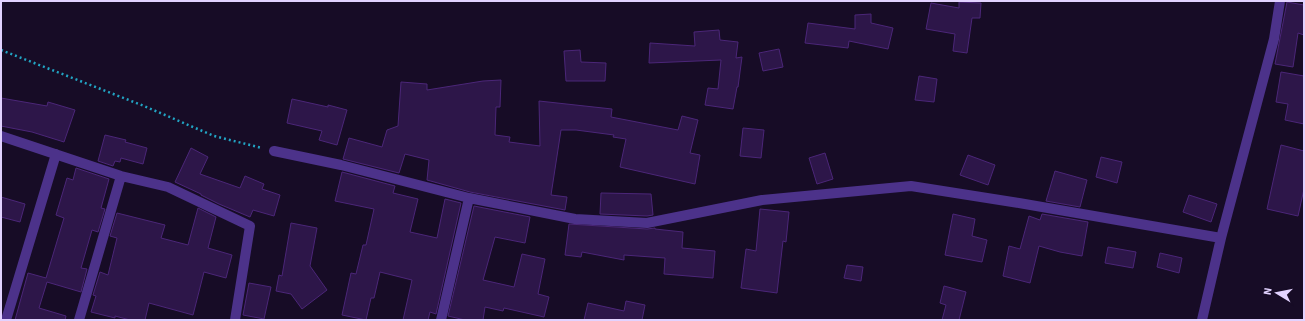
<svg xmlns="http://www.w3.org/2000/svg" width="1305" height="321" font-family="'Source Sans 3',sans-serif">
	<style>
		.building { fill: #2d1649; stroke: #4b2678 }
		.lines { fill: none; stroke-linecap: round; stroke-linejoin: round }
		.path { stroke: #22a4c3; stroke-width: 2.5; stroke-dasharray: 2 3; stroke-linecap: butt }
		.minor { stroke: #4c328a; stroke-width: 10 }
	</style>
	<rect width="100%" height="100%" fill="#170c26"/>
	<!-- building -->
	<path class="building" d="M 959,2 L 981,3 L 980,18 L 972,18 L 967,53 L 953,51 L 955,34 L 926,29 L 931,3 L 959,8 Z
		M 1287,2 L 1304,5 L 1304,35 L 1298,33 L 1293,67 L 1275,64 Z
		M 871,14 L 871,23 L 893,28 L 888,49 L 849,41 L 848,48 L 805,43 L 808,23 L 855,29 L 855,15 Z
		M 719,30 L 720,40 L 738,42 L 736,58 L 742,57 L 738,87 L 737,87 L 733,109 L 705,105 L 708,88 L 718,89 L 721,60 L 649,63 L 650,43 L 695,46 L 694,32 Z
		M 779,49 L 783,67 L 763,71 L 759,53 Z
		M 580,50 L 581,62 L 606,63 L 605,81 L 566,81 L 564,51 Z
		M 1281,72 L 1304,76 L 1304,124 L 1285,120 L 1288,104 L 1276,102 Z
		M 919,76 L 937,79 L 934,102 L 915,100 Z
		M 501,80 L 500,107 L 496,107 L 495,135 L 510,137 L 509,142 L 540,146 L 539,101 L 612,109 L 611,117 L 678,130 L 682,116 L 698,120 L 690,153 L 700,155 L 695,184 L 620,167 L 626,139 L 613,137 L 614,135 L 576,130 L 561,130 L 551,195 L 567,197 L 565,210 L 470,192 L 427,180 L 429,160 L 405,154 L 399,173 L 343,159 L 349,138 L 382,147 L 387,130 L 398,126 L 401,82 L 427,84 L 427,90 L 483,81 Z
		M 1,98 L 47,106 L 48,102 L 75,110 L 64,142 L 32,132 L 1,126 Z
		M 292,99 L 328,107 L 328,105 L 347,110 L 337,145 L 319,140 L 322,131 L 287,123 Z
		M 743,128 L 764,130 L 761,158 L 740,156 Z
		M 105,135 L 126,140 L 125,142 L 147,148 L 143,164 L 121,158 L 120,162 L 115,161 L 113,166 L 98,161 Z
		M 1281,145 L 1304,151 L 1304,189 L 1298,216 L 1267,209 Z
		M 191,148 L 208,157 L 200,174 L 240,188 L 245,176 L 264,184 L 262,189 L 280,195 L 274,216 L 253,210 L 250,217 L 219,204 L 201,195 L 201,194 L 175,182 Z
		M 825,153 L 833,179 L 817,184 L 809,158 Z
		M 968,155 L 995,165 L 988,185 L 960,175 Z
		M 1101,157 L 1122,162 L 1117,183 L 1096,177 Z
		M 76,168 L 109,179 L 101,208 L 105,209 L 98,232 L 92,230 L 81,268 L 87,269 L 81,292 L 47,282 L 39,308 L 66,316 L 65,320 L 15,320 L 28,273 L 46,278 L 64,218 L 56,215 L 67,178 L 73,180 Z
		M 1055,171 L 1087,180 L 1080,207 L 1046,201 Z
		M 342,172 L 395,186 L 393,193 L 418,199 L 410,232 L 437,238 L 445,199 L 461,203 L 436,314 L 430,312 L 428,320 L 403,320 L 412,280 L 380,272 L 374,298 L 371,298 L 366,320 L 342,315 L 351,273 L 356,274 L 363,245 L 366,245 L 374,209 L 335,201 Z
		M 601,193 L 651,194 L 653,215 L 647,216 L 600,214 Z
		M 1189,195 L 1217,204 L 1211,222 L 1183,212 Z
		M 1,197 L 25,204 L 20,222 L 1,217 Z
		M 474,206 L 530,217 L 525,243 L 495,237 L 483,280 L 514,287 L 522,254 L 545,259 L 538,294 L 549,297 L 544,317 L 504,308 L 503,311 L 485,307 L 483,320 L 465,320 L 448,316 Z
		M 198,208 L 216,217 L 208,248 L 232,255 L 226,278 L 204,272 L 193,315 L 149,303 L 145,320 L 130,320 L 115,316 L 115,318 L 91,312 L 96,296 L 93,295 L 100,272 L 108,275 L 117,238 L 110,236 L 117,213 L 165,225 L 161,238 L 188,245 Z
		M 760,209 L 789,212 L 786,242 L 783,241 L 777,293 L 741,288 L 746,249 L 756,251 Z
		M 953,214 L 975,219 L 972,236 L 987,240 L 982,262 L 945,255 Z
		M 1042,214 L 1088,222 L 1082,256 L 1060,252 L 1039,246 L 1030,283 L 1003,276 L 1009,246 L 1020,249 L 1029,216 L 1040,220 Z
		M 291,223 L 317,228 L 310,266 L 327,290 L 302,309 L 291,294 L 276,291 L 279,275 L 282,276 Z
		M 569,224 L 647,229 L 655,228 L 655,229 L 683,232 L 682,248 L 715,251 L 713,278 L 664,274 L 665,258 L 624,255 L 624,260 L 582,252 L 581,257 L 565,255 Z
		M 1108,247 L 1136,252 L 1133,268 L 1105,263 Z
		M 1160,253 L 1182,258 L 1179,273 L 1157,267 Z
		M 847,265 L 863,267 L 861,281 L 844,278 Z
		M 249,283 L 271,287 L 264,319 L 243,315 Z
		M 944,286 L 966,292 L 959,320 L 942,320 L 946,305 L 940,303 Z
		M 626,301 L 645,305 L 642,320 L 584,320 L 588,303 L 624,311 Z"/>
	<g class="lines">
		<!-- path -->
		<path class="path" d="M 1,50 L 144,106 L 214,136 L 262,148"/>
		<!-- minor -->
		<path class="minor" d="M 1,136 L 121,176 L 168,187 L 250,226 L 235,320
			M 274,151 L 341,165 L 469,198 L 575,219 L 647,223 L 762,200 L 911,186 L 1019,203 L 1221,238
			M 6,320 L 56,154
			M 79,320 L 121,176
			M 441,320 L 469,198
			M 1202,320 L 1221,238 L 1274,39 L 1280,1"/>
	</g>
	<!-- border -->
	<rect width="1305" height="321" fill="none" stroke="#e2d2ff" stroke-width="4"/>
	<!-- north arrow -->
	<g transform="translate(1277 293) rotate(280)" stroke="#170c26" stroke-width="3" paint-order="stroke">
	<path d="M0-3L7 15L0 10L-7 15Z" fill="#e2d2ff"/>
	<text y="-6" font-size="11" font-weight="bold" text-anchor="middle" fill="#e2d2ff">N</text>
	</g>
</svg>
